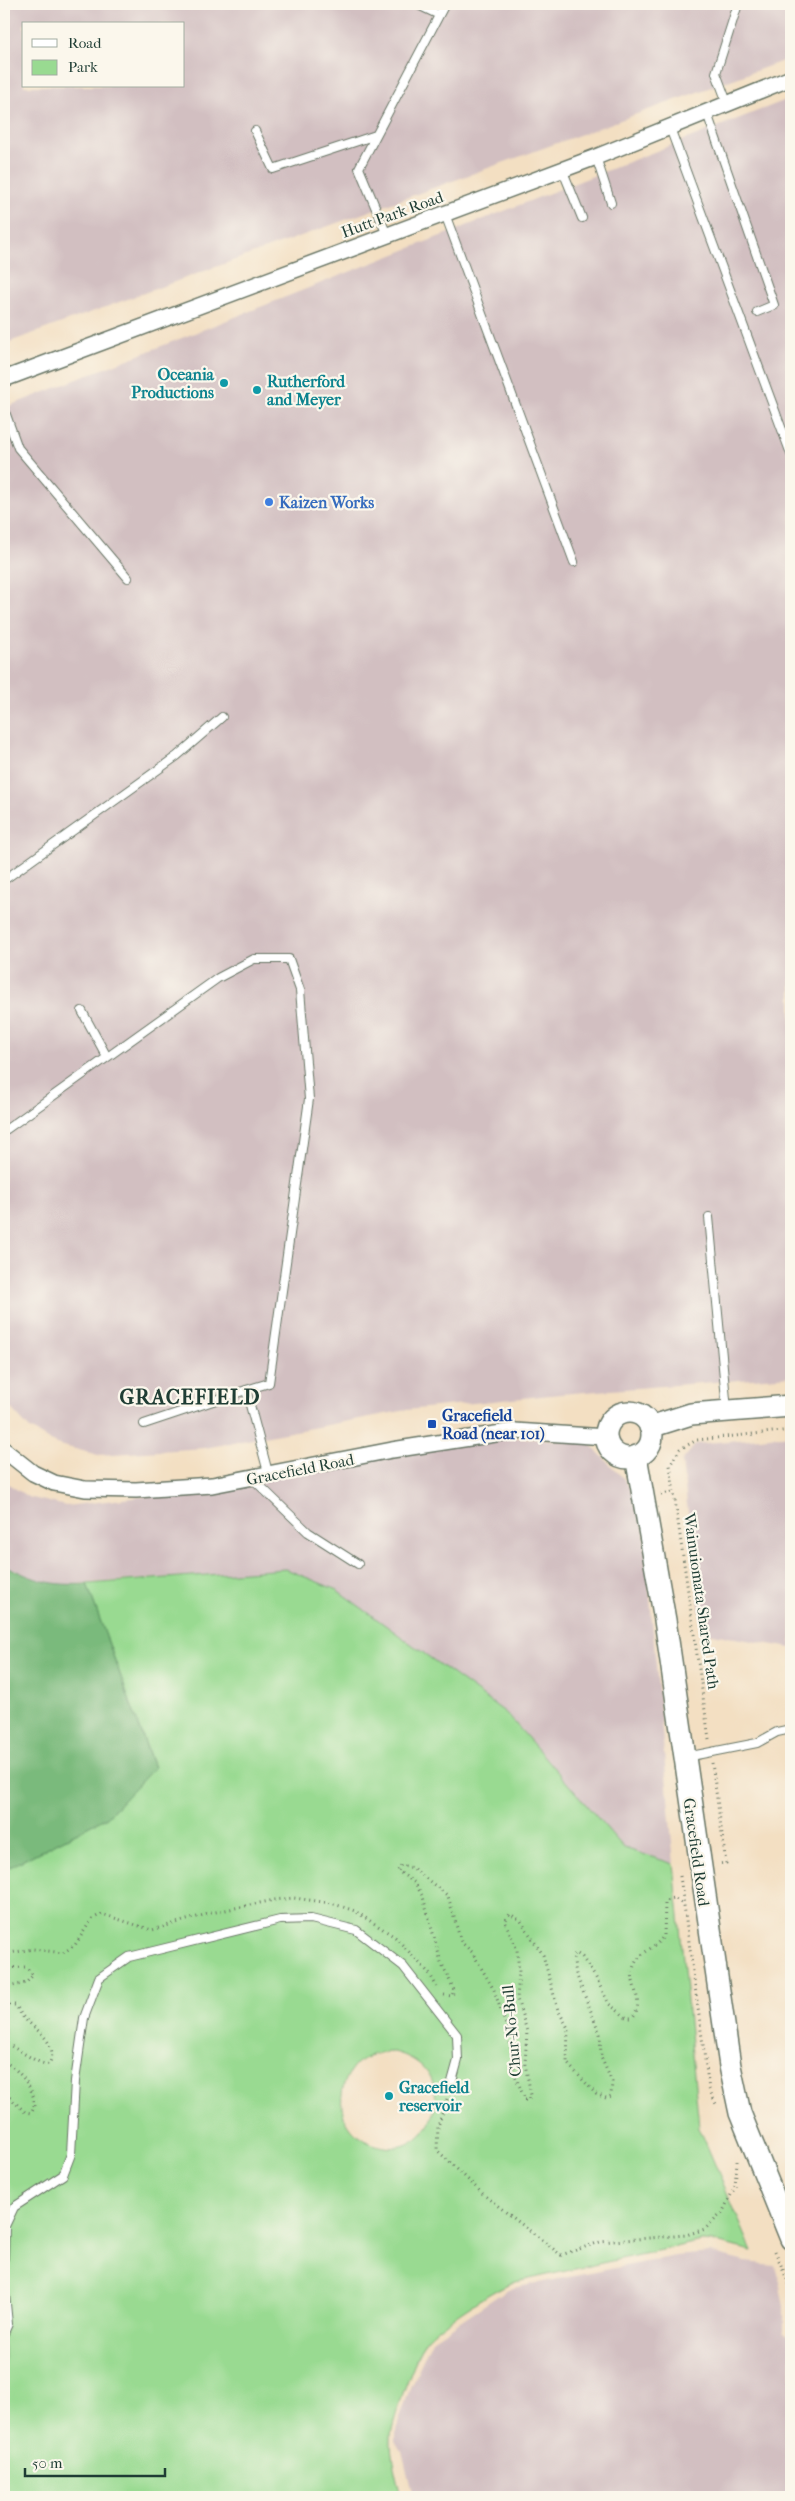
<svg xmlns="http://www.w3.org/2000/svg" width="795" height="2501" font-family="'IM FELL French Canon',serif">
	<style>
		.industrial { fill: #d2bfc1; fill-rule: evenodd }
		.green { fill: #99da91; stroke: #5c8c62; fill-rule: evenodd }
		.forest { fill: #7aba7b; stroke: #4c7c58 }
		.lines { fill: none; stroke-linecap: round; stroke-linejoin: round }
		.service-casing { stroke: #697666; stroke-width: 10 }
		.minor-casing { stroke: #697666; stroke-width: 18 }
		.secondary-casing { stroke: #697666; stroke-width: 24 }
		.path { stroke: #697666; stroke-width: 3; stroke-dasharray: 1 4; stroke-linecap: butt }
		.service { stroke: #fff; stroke-width: 8 }
		.minor { stroke: #fff; stroke-width: 15 }
		.secondary { stroke: #fff; stroke-width: 21 }
		.culture-dot { fill: #0f9aa8; stroke: #fbf7ec; stroke-width: 2 }
		.shop-dot { fill: #3f7fe0; stroke: #fbf7ec; stroke-width: 2 }
		.transit-dot { fill: #1a4fb4; stroke: #fbf7ec; stroke-width: 2 }
		.labels { text-anchor: middle; stroke-width: 4.5; stroke-linejoin: round; paint-order: stroke }
		.street-label { font-size: 16px; fill: #1f3d34; stroke: #fbf7ec }
		.culture-label { font-size: 16px; font-weight: bold; fill: #0d838f; stroke: #fbf7ec; text-anchor: start }
		.shop-label { font-size: 16px; font-weight: bold; fill: #366cbe; stroke: #fbf7ec; text-anchor: start }
		.transit-label { font-size: 16px; font-weight: bold; fill: #164399; stroke: #fbf7ec; text-anchor: start }
		.district-label { font-size: 21px; font-weight: bold; letter-spacing: 1px; fill: #1f3d34; stroke: #fbf7ec }
	</style>
	<rect width="100%" height="100%" fill="#fbf7ec"/>
	<filter id="ink" filterUnits="userSpaceOnUse"><feTurbulence type="fractalNoise" baseFrequency=".02" numOctaves="2"/><feDisplacementMap in="SourceGraphic" scale="10" xChannelSelector="R" yChannelSelector="G"/><feConvolveMatrix kernelMatrix="1 2 1 2 8 2 1 2 1" color-interpolation-filters="sRGB"/></filter>
	<filter id="wash" filterUnits="userSpaceOnUse"><feTurbulence type="fractalNoise" baseFrequency=".0096" numOctaves="4" result="noise"/><feDisplacementMap in="SourceGraphic" scale="20" xChannelSelector="R" yChannelSelector="G"/><feGaussianBlur stdDeviation="1.12" result="paint"/><feColorMatrix in="noise" values="0 0 0 0 0 0 0 0 0 0 0 0 0 0 0 0 0 1.4 0 .05"/><feComposite in="paint" operator="in"/></filter>
	<g filter="url(#wash)">
		<rect width="100%" height="100%" fill="#f3dfc2"/>
		<!-- industrial -->
		<path class="industrial" d="M 4,4 L 791,4 L 791,58 L 4,344 ZM 24,24 L 184,24 L 184,86 L 24,86 Z
			M 791,98 L 791,1376 L 560,1394 L 407,1410 L 205,1448 L 98,1455 L 56,1444 L 30,1429 L 4,1401 L 4,408 Z
			M 791,1435 L 791,1648 L 702,1632 L 682,1461 L 696,1444 Z
			M 501,1437 L 588,1442 L 625,1480 L 642,1510 L 674,1864 L 624,1848 L 506,1713 L 286,1569 L 59,1585 L 33,1579 L 4,1565 L 4,1481 L 28,1497 L 66,1506 L 147,1496 Z
			M 710,2253 L 745,2262 L 775,2265 L 784,2305 L 784,2333 L 791,2337 L 791,2497 L 413,2497 L 402,2451 L 396,2441 L 396,2430 L 409,2390 L 432,2340 L 508,2289 L 676,2256 Z"/>
		<!-- green -->
		<path class="green" d="M 286,1569 L 337,1590 L 506,1713 L 624,1848 L 674,1864 L 699,2127 L 752,2251 L 716,2242 L 702,2241 L 511,2283 C 492,2290 438,2325 426,2340 C 417,2352 391,2422 391,2437 C 390,2457 397,2478 401,2497 L 4,2497 L 4,1870 L 107,1817 L 154,1767 L 87,1584 ZM 394,2052 C 467,2070 433,2164 376,2145 C 365,2142 355,2135 349,2126 C 333,2102 344,2065 371,2055 C 378,2053 386,2052 394,2052 Z"/>
		<!-- forest -->
		<path class="forest" d="M 4,1565 C 37,1581 50,1586 87,1584 L 154,1768 L 107,1817 L 4,1870 Z"/>
	</g>
	<g filter="url(#ink)">
		<g class="lines">
			<defs>
				<path id="service" d="M 416,4 L 439,15
					M 728,105 L 716,73 L 738,4
					M 707,113 L 774,305 L 757,312
					M 670,128 L 791,454
					M 255,131 L 273,169 L 376,135
					M 596,157 L 611,203
					M 562,169 L 582,218
					M 445,214 L 574,562
					M 387,235 L 359,168 L 445,4
					M 4,409 L 18,448 L 128,578
					M 4,880 L 177,756 L 222,717
					M 82,1011 L 107,1057
					M 4,1131 L 218,978 L 254,959 L 289,959 L 300,990 L 309,1099 L 269,1383 L 246,1390 L 269,1476
					M 709,1217 L 727,1410
					M 144,1424 L 246,1390
					M 253,1479 L 308,1532 L 358,1564
					M 686,1757 L 757,1743 L 777,1732 L 791,1729
					M 4,2258 L 5,2226 L 14,2207 L 63,2175 L 71,2154 L 75,2081 L 84,2018 L 99,1978 L 129,1957 L 280,1920 L 311,1919 L 356,1930 L 403,1966 L 457,2035 L 458,2060 L 450,2089
					M 4,2284 L 8,2324 L 4,2333"/>
				<path id="minor" d="M 4,379 L 596,157 L 791,78
					M 4,1450 L 33,1473 L 54,1483 L 85,1489 L 136,1490 L 212,1485 L 392,1450 L 515,1431 L 606,1437"/>
				<path id="secondary" d="M606 1435a23 23 0 1 1 46 0a23 23 0 1 1-46 0Z
					M 650,1427 L 691,1414 L 791,1406
					M 636,1456 L 665,1620 L 730,2066 L 740,2113 L 791,2239"/>
			</defs>
			<!-- service casing -->
			<use href="#service" class="service-casing"/>
			<!-- minor casing -->
			<use href="#minor" class="minor-casing"/>
			<!-- secondary casing -->
			<use href="#secondary" class="secondary-casing"/>
			<!-- path -->
			<path class="path" d="M 661,1494 L 673,1492
				M 709,1739 L 670,1465 L 680,1449 L 697,1440 L 791,1430
				M 712,1763 L 726,1863 L 718,1864
				M 680,1876 L 709,2089 L 717,2106
				M 4,1954 L 33,1949 L 63,1953 L 75,1945 L 92,1919 L 102,1914 L 152,1930 L 211,1913 L 274,1900 L 294,1898 L 331,1903 L 355,1911 L 395,1937 L 429,1973 L 437,1987
				M 4,1968 L 26,1967 L 33,1975 L 26,1983 L 4,1988
				M 444,1995 L 452,1996 L 454,1990 L 441,1962 L 423,1897 L 415,1883 L 398,1871 L 401,1865 L 413,1868 L 448,1896 L 461,1942 L 472,1952 L 494,1990 L 509,2034 L 515,2075 L 525,2100 L 529,2100 L 531,2095 L 525,2064 L 527,2031 L 517,1999 L 519,1972 L 517,1950 L 505,1921 L 510,1914 L 521,1921 L 543,1955 L 558,2010 L 568,2028 L 567,2063 L 596,2094 L 606,2098 L 611,2096 L 612,2082 L 601,2057 L 600,2034 L 576,1974 L 573,1956 L 576,1953 L 582,1957 L 596,1978 L 609,2004 L 627,2018 L 632,2018 C 646,2002 629,1986 633,1969 C 637,1952 656,1949 664,1935 L 665,1904 L 668,1899 L 674,1898 L 684,1905
				M 4,2004 L 15,2005 C 19,2009 20,2014 24,2018 C 36,2030 60,2044 49,2064 C 40,2066 16,2047 4,2043
				M 4,2062 C 18,2067 43,2098 31,2113 L 25,2112 L 4,2092
				M 447,2099 L 438,2126 L 437,2150 L 484,2195 L 561,2255 L 600,2242 L 686,2235 L 705,2229 L 722,2213 L 735,2187 L 737,2161
				M 775,2251 L 789,2284 L 791,2300"/>
			<!-- service -->
			<use href="#service" class="service"/>
			<!-- minor -->
			<use href="#minor" class="minor"/>
			<!-- secondary -->
			<use href="#secondary" class="secondary"/>
		</g>
	</g>
	<!-- markers -->
	<g class="culture-dot">
		<circle cx="224" cy="383" r="5"/>
		<circle cx="257" cy="390" r="5"/>
		<circle cx="389" cy="2096" r="5"/>
	</g>
	<circle class="shop-dot" cx="269" cy="502" r="5"/>
	<rect class="transit-dot" x="427" y="1419" width="10" height="10" rx="2.5"/>
	<g class="labels">
		<!-- street labels -->
		<g class="street-label">
			<text transform="translate(392 214) rotate(-20)" y="6">Hutt Park Road</text>
			<text transform="translate(300 1469) rotate(-11)" y="6">Gracefield Road</text>
			<text transform="translate(702 1601) rotate(82)" y="6">Wainuiomata Shared Path</text>
			<text transform="translate(697 1852) rotate(82)" y="6">Gracefield Road</text>
			<text transform="translate(511 2031) rotate(-95)" y="6">Chur-No-Bull</text>
		</g>
		<!-- culture labels -->
		<g class="culture-label">
			<text x="214" y="380" text-anchor="end">Oceania<tspan x="214" dy="18">Productions</tspan></text>
			<text x="267" y="387">Rutherford<tspan x="267" dy="18">and Meyer</tspan></text>
			<text x="399" y="2093">Gracefield<tspan x="399" dy="18">reservoir</tspan></text>
		</g>
		<!-- shop labels -->
		<g class="shop-label">
			<text x="279" y="508">Kaizen Works</text>
		</g>
		<!-- transit labels -->
		<g class="transit-label">
			<text x="442" y="1421">Gracefield<tspan x="442" dy="18">Road (near 101)</tspan></text>
		</g>
		<!-- district labels -->
		<g class="district-label">
			<text x="190" y="1404">GRACEFIELD</text>
		</g>
	</g>
	<!-- margin -->
	<rect width="795" height="2501" fill="none" stroke="#fbf7ec" stroke-width="20"/>
	<!-- legend -->
	<rect x="22" y="22" width="162" height="65" fill="#fbf7ec" stroke="#a3ada2"/>
	<rect x="32" y="39" width="25" height="8" fill="#ffffff" stroke="#a3ada2"/>
	<text x="68" y="48" font-size="15" fill="#1f3d34">Road</text>
	<rect x="32" y="60" width="25" height="15" fill="#99da91" stroke="#a3ada2"/>
	<text x="68" y="72" font-size="15" fill="#1f3d34">Park</text>
	<!-- scale -->
	<path d="M25 2468v8h140v-8" fill="none" stroke="#1f3d34" stroke-width="2.5"/>
	<text x="32" y="2468" font-size="15" fill="#1f3d34" stroke="#fbf7ec" stroke-width="4" paint-order="stroke">50 m</text>
</svg>
